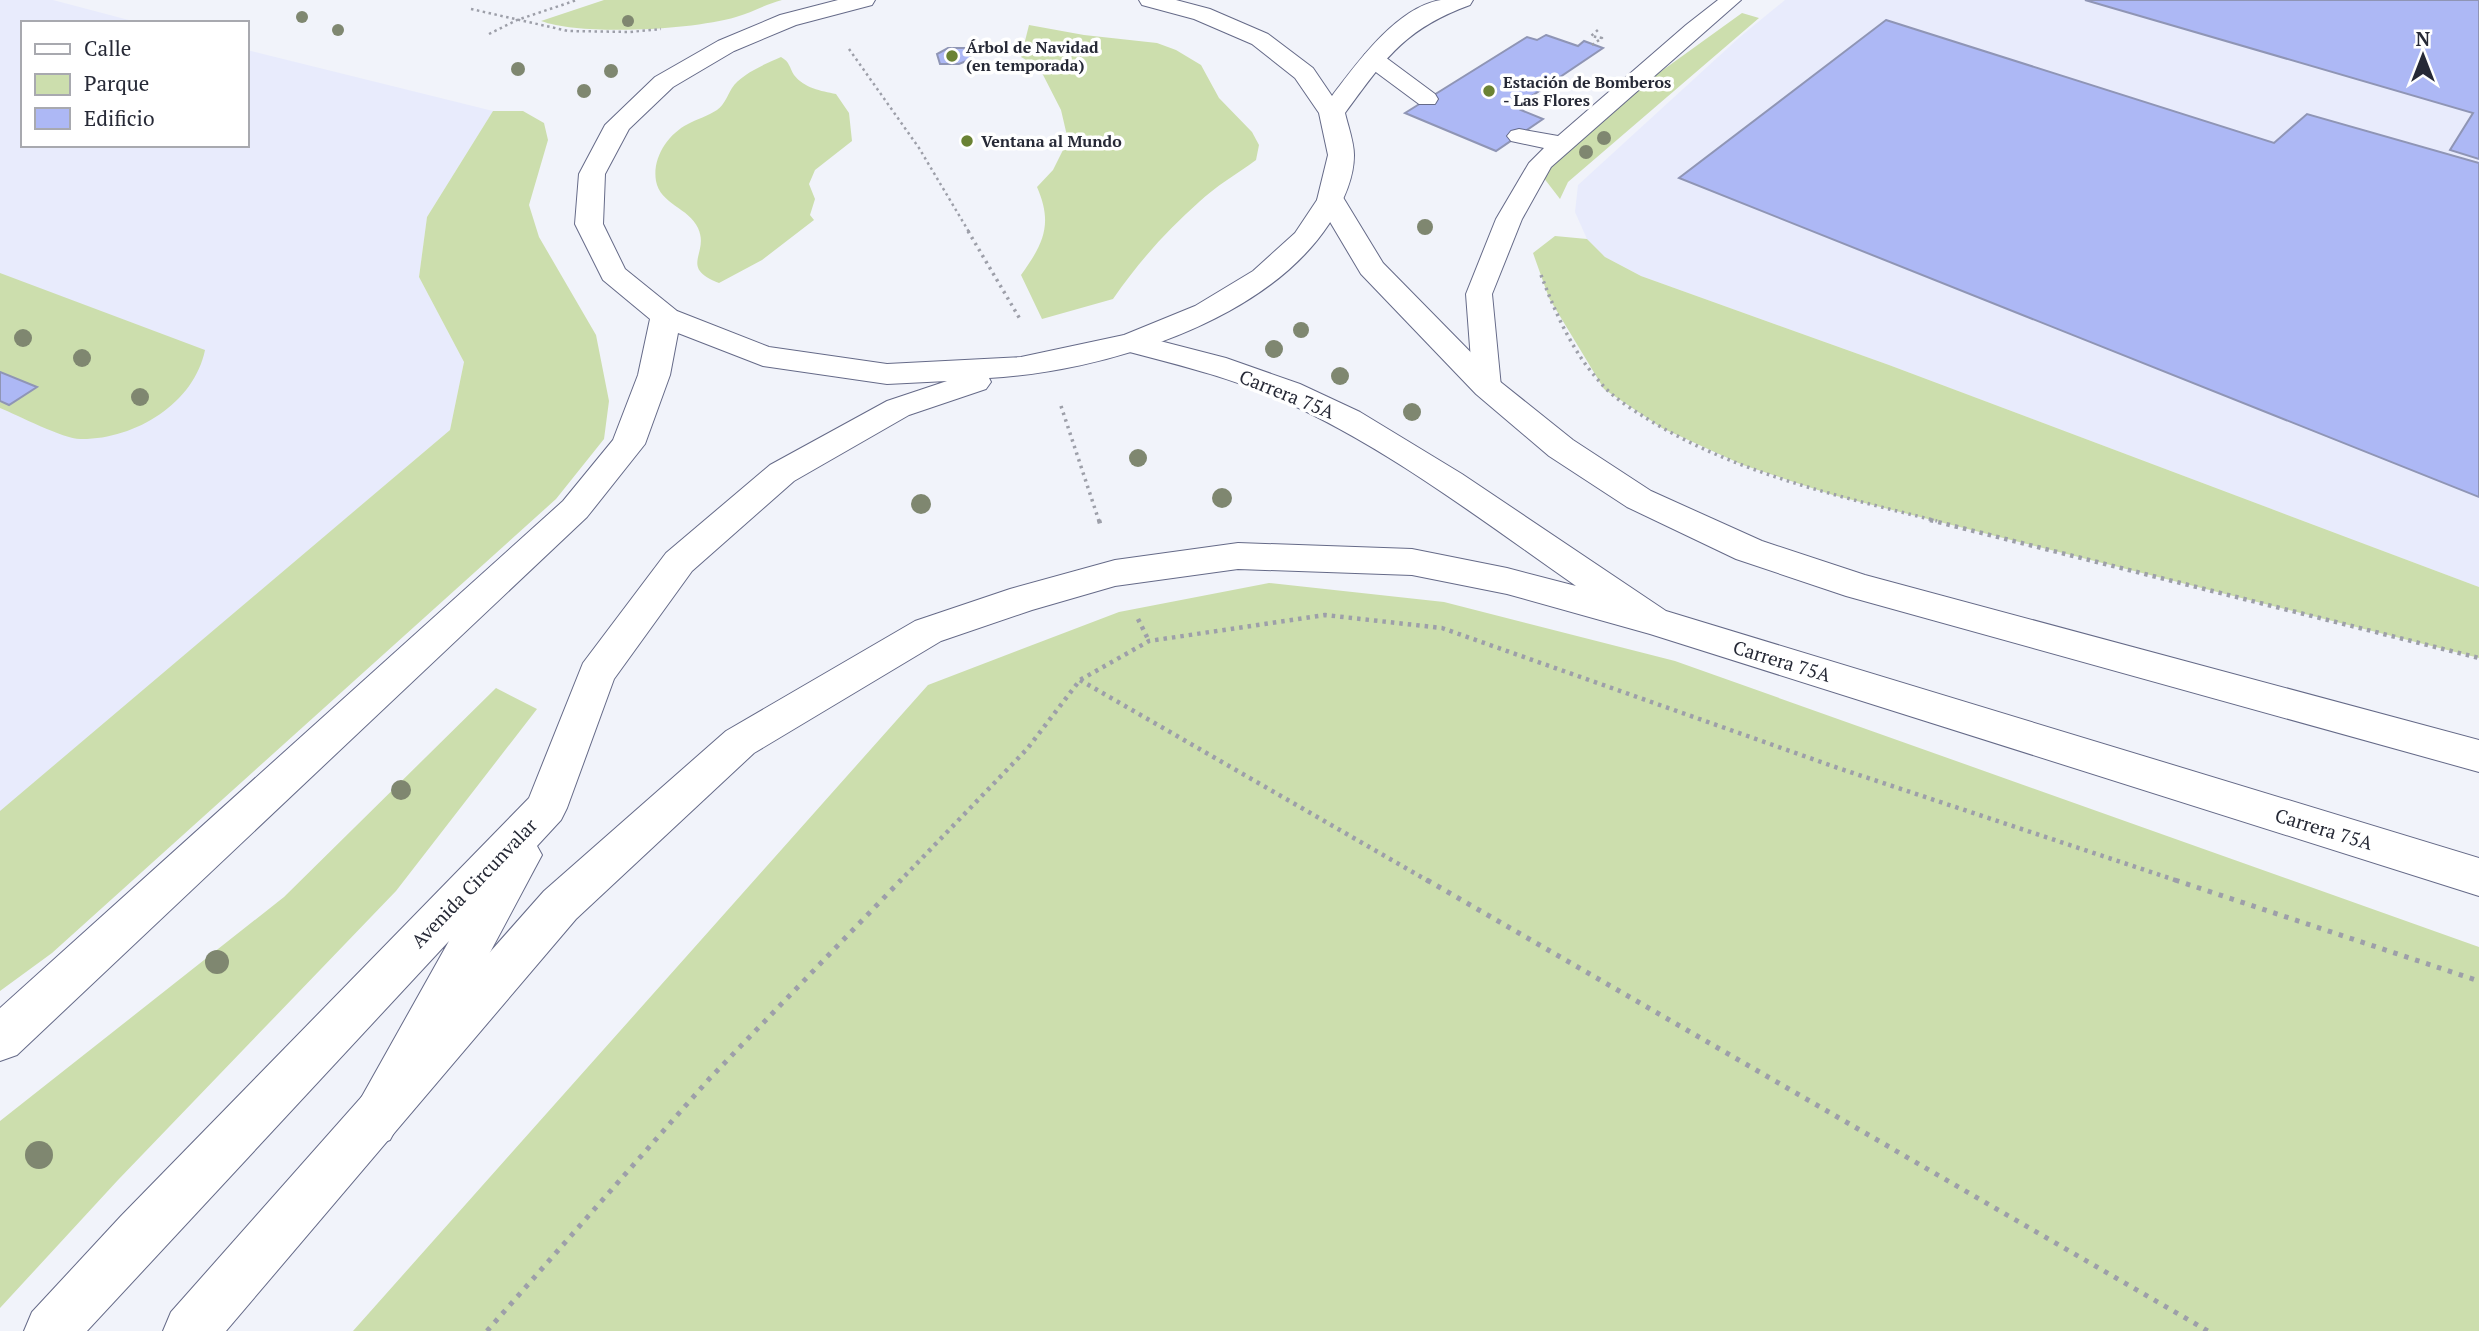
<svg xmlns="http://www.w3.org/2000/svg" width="2479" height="1331" font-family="'PT Serif',serif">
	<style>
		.built { fill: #e8ebfc }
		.green { fill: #ccdead }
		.building { fill: #adb8f5; stroke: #8f95b5; stroke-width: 2 }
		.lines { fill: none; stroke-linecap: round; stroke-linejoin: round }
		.lane-casing { stroke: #656a88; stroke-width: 2 }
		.street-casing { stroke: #656a88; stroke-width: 2 }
		.highway-casing { stroke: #656a88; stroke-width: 2 }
		.path-far3 { stroke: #9d9fa9; stroke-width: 2.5; stroke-dasharray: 2.5 3.5; stroke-linecap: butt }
		.path-far2 { stroke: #9d9fa9; stroke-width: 3.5; stroke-dasharray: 2.5 4.5; stroke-linecap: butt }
		.path-far1 { stroke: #9d9fa9; stroke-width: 4.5; stroke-dasharray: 3.5 5; stroke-linecap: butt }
		.path { stroke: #9d9fa9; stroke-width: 5; stroke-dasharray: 4.5 7; stroke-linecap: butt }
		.lane { fill: #fff; fill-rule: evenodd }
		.street { fill: #fff; fill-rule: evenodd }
		.highway { fill: #fff; fill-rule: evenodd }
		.tree { fill: #7f8770 }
		.poi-dot { fill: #6a8234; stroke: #fff; stroke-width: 2.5 }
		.labels { text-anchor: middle; stroke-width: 7; stroke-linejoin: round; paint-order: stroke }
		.far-poi-label { font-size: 16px; font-weight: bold; fill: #262936; stroke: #fff; text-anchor: start }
		.street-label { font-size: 19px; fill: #262936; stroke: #fff }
	</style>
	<rect width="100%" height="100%" fill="#f1f3fa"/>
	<!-- built -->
	<path class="built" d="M 0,0 L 53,0 L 140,23 L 23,23 L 23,145 L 247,145 L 247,50 L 493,111 L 427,217 L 419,277 L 464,362 L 450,430 L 0,812 Z
		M 1785,0 L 2479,0 L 2479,587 L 1889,365 L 1641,276 L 1605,257 L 1587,239 L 1575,212 L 1578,185 L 1741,36 Z"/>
	<!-- green -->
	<path class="green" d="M 604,0 L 782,0 C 766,4 751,13 736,17 C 692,30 582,36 541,21 Z
		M 1742,13 L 1759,18 L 1568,182 L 1560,199 L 1540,173 L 1656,75 Z
		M 1029,25 L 1084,35 L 1157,43 L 1176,50 L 1201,65 L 1219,98 L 1252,132 L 1259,145 L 1256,160 C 1237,174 1216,186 1199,202 C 1166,231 1138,263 1113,299 L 1042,319 L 1021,275 C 1044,243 1053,224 1037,187 L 1053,170 L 1068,140 L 1061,110 L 1039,67 L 1021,57 Z
		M 781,57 C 790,62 789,67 794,75 C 804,88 821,91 836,94 L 849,113 L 852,141 L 815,170 L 809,184 L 815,199 L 810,215 L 814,220 L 762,260 L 719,283 C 678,267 710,254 698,228 C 689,208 660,204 656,181 C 652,158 668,134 688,124 C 697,119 708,116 717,110 C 725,104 727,96 732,88 C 741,74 765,64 781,57 Z
		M 493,111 L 523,111 L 544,123 L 548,140 L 529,205 L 539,237 L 596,335 L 609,401 L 604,439 L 556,499 L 52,953 L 0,991 L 0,811 L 450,430 L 464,362 L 419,277 L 427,217 Z
		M 1555,236 L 1587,239 L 1605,257 L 1641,276 L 1889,365 L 2479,587 L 2479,658 L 1833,495 L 1743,465 L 1662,428 L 1604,389 L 1549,298 L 1533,253 Z
		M 0,273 L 205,350 C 194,404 134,440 80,439 C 64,439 17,415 0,408 Z
		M 1269,583 L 1444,602 L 1675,661 L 2479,947 L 2479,1331 L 353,1331 L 928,685 L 1119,612 Z
		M 496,688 L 537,709 L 396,891 L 118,1180 L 0,1308 L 0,1121 L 284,897 Z"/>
	<!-- building -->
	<path class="building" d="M 2085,0 L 2479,0 L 2479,159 L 2450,150 L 2473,113 Z
		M 1886,20 L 2274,143 L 2307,114 L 2479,163 L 2479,497 L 1679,178 Z
		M 1546,35 L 1578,46 L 1584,41 L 1603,48 L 1529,98 L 1536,100 L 1521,110 L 1543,119 L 1496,151 L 1405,113 L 1527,37 L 1537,40 Z
		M 948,48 L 965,48 L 970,52 L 971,59 L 959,64 L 940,64 L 937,54 Z
		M 0,372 L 37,387 L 9,405 L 0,401 Z"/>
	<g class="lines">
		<defs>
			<path id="lane" d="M 1718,0 L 1741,0 L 1551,167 L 1522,219 L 1492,294 L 1501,387 L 1497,393 L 1487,396 L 1477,393 L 1473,387 L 1466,294 L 1496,219 L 1529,163 L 1544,148 L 1511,141 L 1507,136 L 1511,131 L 1519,129 L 1558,136 L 1686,25 Z
				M 1373,52 L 1381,54 L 1435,94 L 1438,99 L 1435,104 L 1419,104 L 1365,64 L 1362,59 L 1365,54 Z"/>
			<path id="street" d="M 1331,192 L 1341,194 L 1383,263 L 1498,380 L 1573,440 L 1651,491 L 1762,541 L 1865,575 L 2479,740 L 2479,772 L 1846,596 L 1736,559 L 1627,507 L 1549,456 L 1476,394 L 1361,274 L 1317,200 L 1321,194 Z
				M 1133,334 L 1226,358 L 1300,384 L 1360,412 L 1462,474 L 1666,611 L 2479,858 L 2479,896 L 1650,634 L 1507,594 L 1412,575 L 1238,569 L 1115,586 L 1032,610 L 941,641 L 754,753 L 576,919 L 226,1331 L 163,1331 L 171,1312 L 544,891 L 726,731 L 915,621 L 1010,589 L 1115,560 L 1238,543 L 1412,549 L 1507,568 L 1576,586 C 1481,520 1386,446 1279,399 C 1229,377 1175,364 1122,350 L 1118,343 L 1122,336 Z"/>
			<path id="highway" d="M 838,0 L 875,0 L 872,5 L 796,25 L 734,51 L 673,87 L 629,129 L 605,174 L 603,224 L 625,269 L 677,311 L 769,347 L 887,364 L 1021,357 L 1124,335 L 1195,306 L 1253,271 L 1295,233 L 1317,200 L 1328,155 L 1319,113 L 1295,78 L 1252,44 L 1194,19 L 1142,5 L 1139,0 L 1176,0 L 1210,9 L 1268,34 L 1313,68 L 1332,96 C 1357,63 1397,7 1441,0 C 1451,0 1463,0 1473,0 L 1470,5 C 1404,29 1385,59 1345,113 C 1348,126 1354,142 1354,155 C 1354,180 1342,204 1329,224 C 1264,323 1101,372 989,378 L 991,382 L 986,389 L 909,415 L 794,481 L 692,571 L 614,679 L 567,808 L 561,820 L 537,846 L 542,855 L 535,868 L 390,1140 L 372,1147 L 354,1140 L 347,1123 L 449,941 L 87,1331 L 24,1331 L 32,1312 L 121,1216 L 529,798 L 583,663 L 666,553 L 770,465 L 887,401 L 947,381 L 887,384 L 763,366 L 678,333 L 670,375 L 645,444 L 587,517 L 17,1055 L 0,1061 L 0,1008 L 563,501 L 613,440 L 638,375 L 650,319 L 603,280 L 575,224 L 579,174 L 605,125 L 655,77 L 718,41 L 780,15 Z"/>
		</defs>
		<!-- lane casing -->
		<use href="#lane" class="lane-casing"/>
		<!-- street casing -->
		<use href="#street" class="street-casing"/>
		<!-- highway casing -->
		<use href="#highway" class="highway-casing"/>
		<!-- path-far3 -->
		<path class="path-far3" d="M 471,9 L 568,31 L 630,32 L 661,29
			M 489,34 L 517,20 L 577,0
			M 1592,45 L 1602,38 L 1591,36 L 1599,29
			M 849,49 L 919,148 L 969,232"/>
		<!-- path-far2 -->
		<path class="path-far2" d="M 968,231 L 1020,319
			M 1541,275 C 1555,312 1573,353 1600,382 C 1612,397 1630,408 1646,418 C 1734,473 1838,496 1937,521
			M 1061,406 L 1099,521"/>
		<!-- path-far1 -->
		<path class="path-far1" d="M 1099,520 L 1101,527
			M 1930,520 L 2479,658
			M 1138,619 L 1149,641
			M 1080,680 L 1430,882
			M 899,882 L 1027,749 L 1080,680 L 1149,641 L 1325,615 L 1442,628 L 1838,768 L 2181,882"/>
		<!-- path -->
		<path class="path" d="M 1427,880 L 2208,1331
			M 2175,880 L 2479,981
			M 487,1331 L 710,1078 L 901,880"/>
		<!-- lane -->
		<use href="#lane" class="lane"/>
		<!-- street -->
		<use href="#street" class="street"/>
		<!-- highway -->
		<use href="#highway" class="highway"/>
	</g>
	<!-- trees -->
	<g class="tree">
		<circle cx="302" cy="17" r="6"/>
		<circle cx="628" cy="21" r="6"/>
		<circle cx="338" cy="30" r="6"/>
		<circle cx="518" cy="69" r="7"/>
		<circle cx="611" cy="71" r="7"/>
		<circle cx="584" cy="91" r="7"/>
		<circle cx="1604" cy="138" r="7"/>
		<circle cx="1586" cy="152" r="7"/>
		<circle cx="1425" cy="227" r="8"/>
		<circle cx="1301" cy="330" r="8"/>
		<circle cx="23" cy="338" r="9"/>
		<circle cx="1274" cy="349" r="9"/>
		<circle cx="82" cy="358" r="9"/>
		<circle cx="1340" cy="376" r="9"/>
		<circle cx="140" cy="397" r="9"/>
		<circle cx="1412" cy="412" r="9"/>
		<circle cx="1138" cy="458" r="9"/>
		<circle cx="1222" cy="498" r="10"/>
		<circle cx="921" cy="504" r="10"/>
		<circle cx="401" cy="790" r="10"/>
		<circle cx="217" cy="962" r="12"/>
		<circle cx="39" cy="1155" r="14"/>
	</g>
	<!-- markers -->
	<g class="poi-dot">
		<circle cx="952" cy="56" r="7"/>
		<circle cx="1489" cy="91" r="7"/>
		<circle cx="967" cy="141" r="7"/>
	</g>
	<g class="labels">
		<!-- far-poi labels -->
		<g class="far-poi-label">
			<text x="966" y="53">Árbol de Navidad<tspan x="966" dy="18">(en temporada)</tspan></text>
			<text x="1503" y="88">Estación de Bomberos<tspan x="1503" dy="18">- Las Flores</tspan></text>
			<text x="981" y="147">Ventana al Mundo</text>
		</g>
		<!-- street labels -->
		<g class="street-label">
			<text transform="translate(1287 394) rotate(22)" y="7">Carrera 75A</text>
			<text transform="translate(1782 661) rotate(17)" y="7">Carrera 75A</text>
			<text transform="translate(2324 829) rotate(17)" y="7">Carrera 75A</text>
			<text transform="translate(474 883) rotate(-46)" y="7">Avenida Circunvalar</text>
		</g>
	</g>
	<!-- legend -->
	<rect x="21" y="21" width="228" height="126" fill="#ffffff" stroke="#a8a9af" stroke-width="2"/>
	<rect x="35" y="44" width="35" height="10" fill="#ffffff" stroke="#a8a9af" stroke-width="2"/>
	<text x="84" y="56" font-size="21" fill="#262936">Calle</text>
	<rect x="35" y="74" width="35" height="21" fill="#ccdead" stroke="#a8a9af" stroke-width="2"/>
	<text x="84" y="91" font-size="21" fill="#262936">Parque</text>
	<rect x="35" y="108" width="35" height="21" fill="#adb8f5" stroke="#a8a9af" stroke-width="2"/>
	<text x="84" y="126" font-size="21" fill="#262936">Edificio</text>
	<!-- north arrow -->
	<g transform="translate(2423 56)" stroke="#ffffff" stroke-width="5" paint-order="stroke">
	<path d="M0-5L12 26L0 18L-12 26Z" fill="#262936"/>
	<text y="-10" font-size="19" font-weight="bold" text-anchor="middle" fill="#262936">N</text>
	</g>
</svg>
